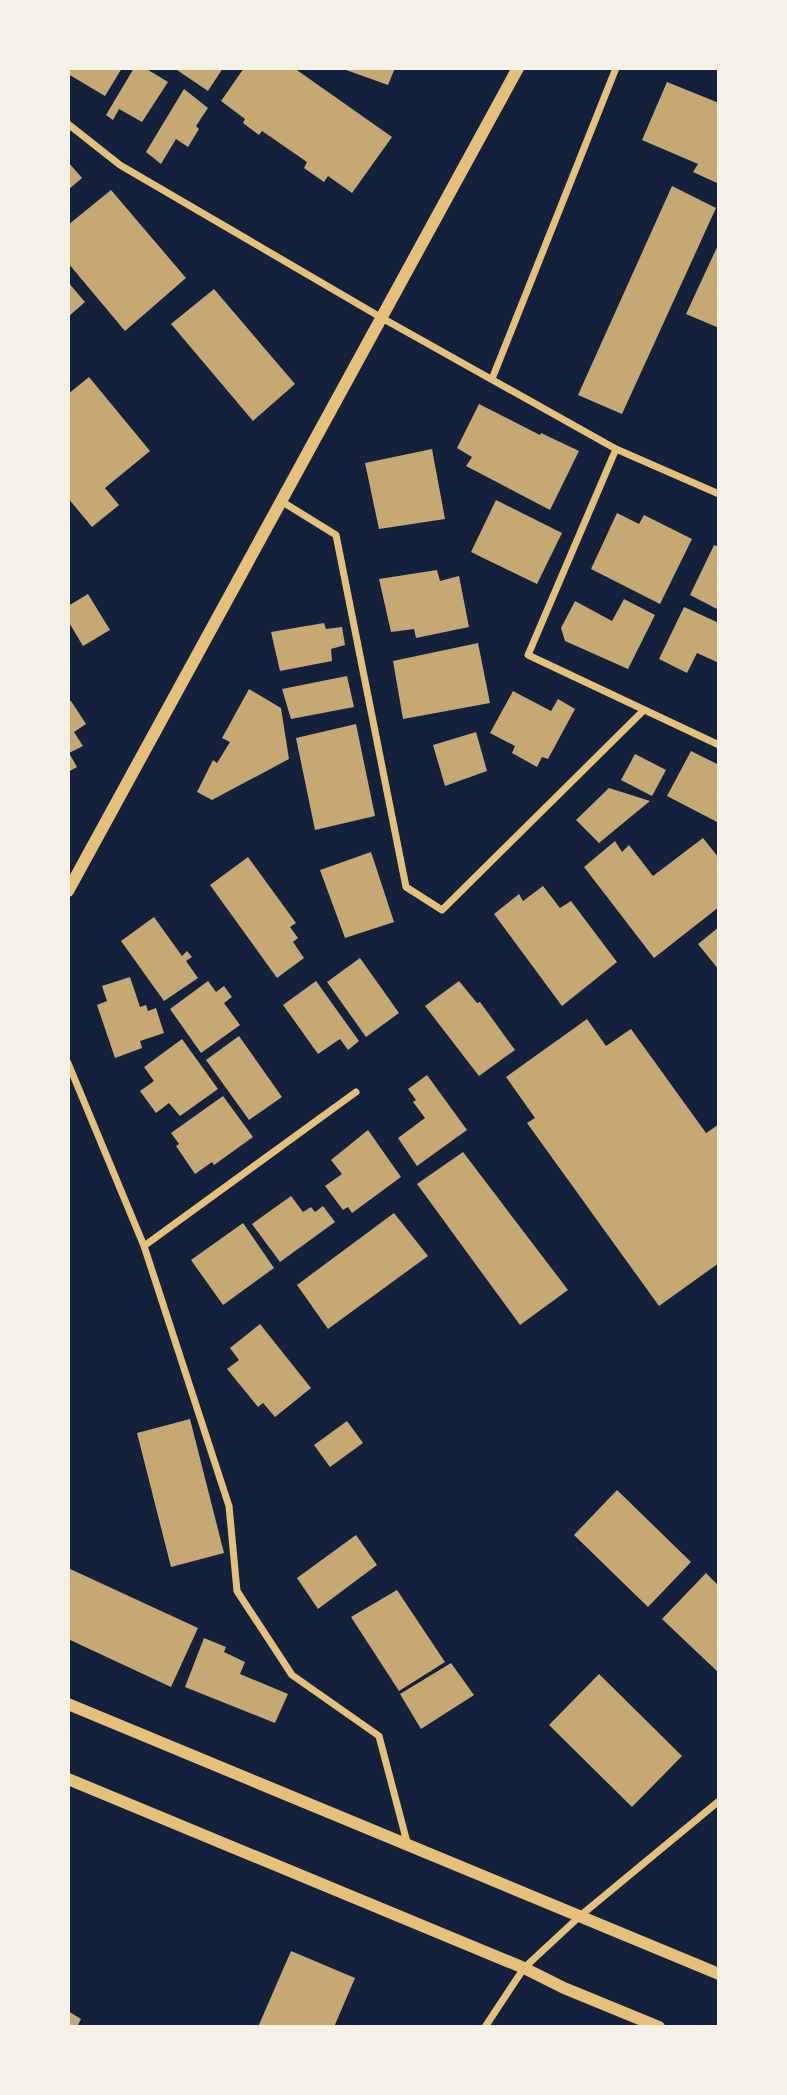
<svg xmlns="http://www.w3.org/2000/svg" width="787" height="2095" font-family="'Work Sans',sans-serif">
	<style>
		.building { fill: #c6a872 }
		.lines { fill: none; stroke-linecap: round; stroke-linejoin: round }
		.minor { stroke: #e5c07b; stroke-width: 7 }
		.tertiary { stroke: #e5c07b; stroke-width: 12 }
	</style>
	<rect width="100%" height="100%" fill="#14213d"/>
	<!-- building -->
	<path class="building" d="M 72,68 L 122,68 L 105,96 L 68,74 Z
		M 134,68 L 145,68 L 168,82 L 142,122 L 119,109 L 113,120 L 106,115 Z
		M 174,68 L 223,68 L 208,91 Z
		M 244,68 L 294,68 L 392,137 L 352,193 L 328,176 L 324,182 L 304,168 L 307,162 L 262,131 L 259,135 L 243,123 L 245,119 L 221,101 Z
		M 347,68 L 395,68 L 388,85 L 346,70 Z
		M 667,82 L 719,103 L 717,112 L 719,113 L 717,183 L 693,172 L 698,164 L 642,140 Z
		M 184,89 L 208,108 L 196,126 L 199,129 L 188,147 L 176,139 L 161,164 L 146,152 Z
		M 68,162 L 82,178 L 68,190 Z
		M 672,186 L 716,208 L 622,414 L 578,395 Z
		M 111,190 L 186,278 L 125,331 L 68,263 L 68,225 Z
		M 719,243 L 719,328 L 686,314 Z
		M 68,282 L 85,302 L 68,317 Z
		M 214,289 L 295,384 L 253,421 L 171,324 Z
		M 89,377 L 150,451 L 105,488 L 119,505 L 92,527 L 68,498 L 68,394 Z
		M 479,404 L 540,435 L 541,433 L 579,451 L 550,510 L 466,466 L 472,457 L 457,448 Z
		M 432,449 L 445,519 L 379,529 L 365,463 Z
		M 496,500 L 562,533 L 537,584 L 471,552 Z
		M 617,513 L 639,524 L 644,515 L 692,539 L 660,604 L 591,569 Z
		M 714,545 L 719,547 L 719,610 L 690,595 Z
		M 437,570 L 440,581 L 459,576 L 469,627 L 416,638 L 414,629 L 391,632 L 379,579 Z
		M 88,594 L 110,630 L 83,646 L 68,621 L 68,606 Z
		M 624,599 L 655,615 L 628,669 L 565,641 L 561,628 L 575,601 L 612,621 Z
		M 684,607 L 719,623 L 719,663 L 697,653 L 687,673 L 659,659 Z
		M 324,623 L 326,629 L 342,627 L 345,645 L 331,649 L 332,661 L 280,671 L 271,632 Z
		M 478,643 L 490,703 L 403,719 L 393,661 Z
		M 347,676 L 354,707 L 291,719 L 282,689 Z
		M 249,689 L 281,708 L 289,759 L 212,800 L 197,792 L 213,760 L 217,763 L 230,742 L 222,738 Z
		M 513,691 L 551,711 L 558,699 L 575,709 L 548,759 L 542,757 L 537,767 L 512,753 L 515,746 L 490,733 Z
		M 71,701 L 86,724 L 74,732 L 83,746 L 69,753 L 77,767 L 68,772 L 68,702 Z
		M 356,724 L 375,816 L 315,830 L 296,738 Z
		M 476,732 L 487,771 L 445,786 L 433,745 Z
		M 691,751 L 719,765 L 719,823 L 667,796 Z
		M 635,754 L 666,770 L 652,796 L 621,780 Z
		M 609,788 L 650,801 L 599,843 L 576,820 Z
		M 703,838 L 719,858 L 719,907 L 654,958 L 584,867 L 615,841 L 622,852 L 629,845 L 653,876 Z
		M 371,852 L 394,922 L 345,938 L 320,870 Z
		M 248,857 L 296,923 L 290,927 L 298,938 L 293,942 L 304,958 L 277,978 L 210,885 Z
		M 543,886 L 560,908 L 571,901 L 617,962 L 562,1006 L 494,914 L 519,894 L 523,901 Z
		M 154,917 L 182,956 L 187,951 L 192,957 L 186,961 L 198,978 L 164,1001 L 121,941 Z
		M 719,927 L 719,970 L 698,944 Z
		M 360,958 L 399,1013 L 366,1037 L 327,982 Z
		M 130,977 L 140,1007 L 146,1005 L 148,1011 L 156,1008 L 164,1033 L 140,1041 L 142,1048 L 115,1058 L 97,1005 L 107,1001 L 102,986 Z
		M 208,981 L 216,992 L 224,986 L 232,997 L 224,1003 L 240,1025 L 201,1053 L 170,1009 Z
		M 316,981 L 359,1041 L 348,1050 L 340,1039 L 318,1054 L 283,1005 Z
		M 459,981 L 477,1003 L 480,1002 L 515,1050 L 479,1076 L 425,1006 Z
		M 587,1019 L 606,1046 L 631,1029 L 706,1133 L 718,1125 L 719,1127 L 719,1263 L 659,1306 L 527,1123 L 535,1118 L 506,1077 Z
		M 239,1036 L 282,1097 L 249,1120 L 206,1060 Z
		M 182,1039 L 218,1089 L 180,1116 L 169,1103 L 156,1113 L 140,1091 L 154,1081 L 144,1067 Z
		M 427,1075 L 467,1130 L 417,1166 L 398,1138 L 425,1118 L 413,1102 L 416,1100 L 408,1089 Z
		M 223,1096 L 253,1137 L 214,1165 L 212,1162 L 195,1174 L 176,1146 L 179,1144 L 171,1133 Z
		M 368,1130 L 401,1177 L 352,1213 L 348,1207 L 343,1210 L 325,1186 L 342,1174 L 331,1160 Z
		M 463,1152 L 568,1290 L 520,1325 L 417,1184 Z
		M 291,1196 L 303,1212 L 311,1207 L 315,1212 L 323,1206 L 335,1222 L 280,1262 L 252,1224 Z
		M 394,1213 L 428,1256 L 328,1329 L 297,1285 Z
		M 243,1223 L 274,1268 L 223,1305 L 191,1260 Z
		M 260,1324 L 311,1388 L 275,1417 L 263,1403 L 258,1407 L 227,1369 L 239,1360 L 230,1348 Z
		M 190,1419 L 224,1553 L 171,1567 L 137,1433 Z
		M 347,1421 L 363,1443 L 330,1467 L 314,1445 Z
		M 617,1490 L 691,1562 L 648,1607 L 574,1535 Z
		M 356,1535 L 377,1565 L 318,1609 L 297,1578 Z
		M 68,1568 L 198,1628 L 171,1687 L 68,1639 Z
		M 706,1573 L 719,1586 L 719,1673 L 662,1619 Z
		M 397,1590 L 445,1662 L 399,1691 L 351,1617 Z
		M 204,1638 L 226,1647 L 224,1652 L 245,1662 L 240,1674 L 288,1694 L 275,1723 L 185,1687 Z
		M 451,1663 L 474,1695 L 421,1729 L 400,1694 Z
		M 599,1674 L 682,1756 L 632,1807 L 549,1725 Z
		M 291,1951 L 355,1978 L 334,2027 L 258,2027 Z
		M 68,2011 L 81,2019 L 77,2027 L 68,2027 Z"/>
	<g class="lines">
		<!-- minor -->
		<path class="minor" d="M 68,124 L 120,165 L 382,318 L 616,449 L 719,494
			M 492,379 L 616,68
			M 616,449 L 528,655 L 719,745
			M 281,501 L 336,535 L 406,887 L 442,910 L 643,711
			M 68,1063 L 144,1246 L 229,1506 L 237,1591 L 292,1675 L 379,1736 L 408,1846
			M 144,1246 L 356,1092
			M 485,2027 L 524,1968 L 580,1916 L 719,1801"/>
		<!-- tertiary -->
		<path class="tertiary" d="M 68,891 L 518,68
			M 68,1704 L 719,1974
			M 68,1779 L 524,1968 L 564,1988 L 659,2027"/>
	</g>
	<!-- border -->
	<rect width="787" height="2095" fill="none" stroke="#f6f1e7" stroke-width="140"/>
</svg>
